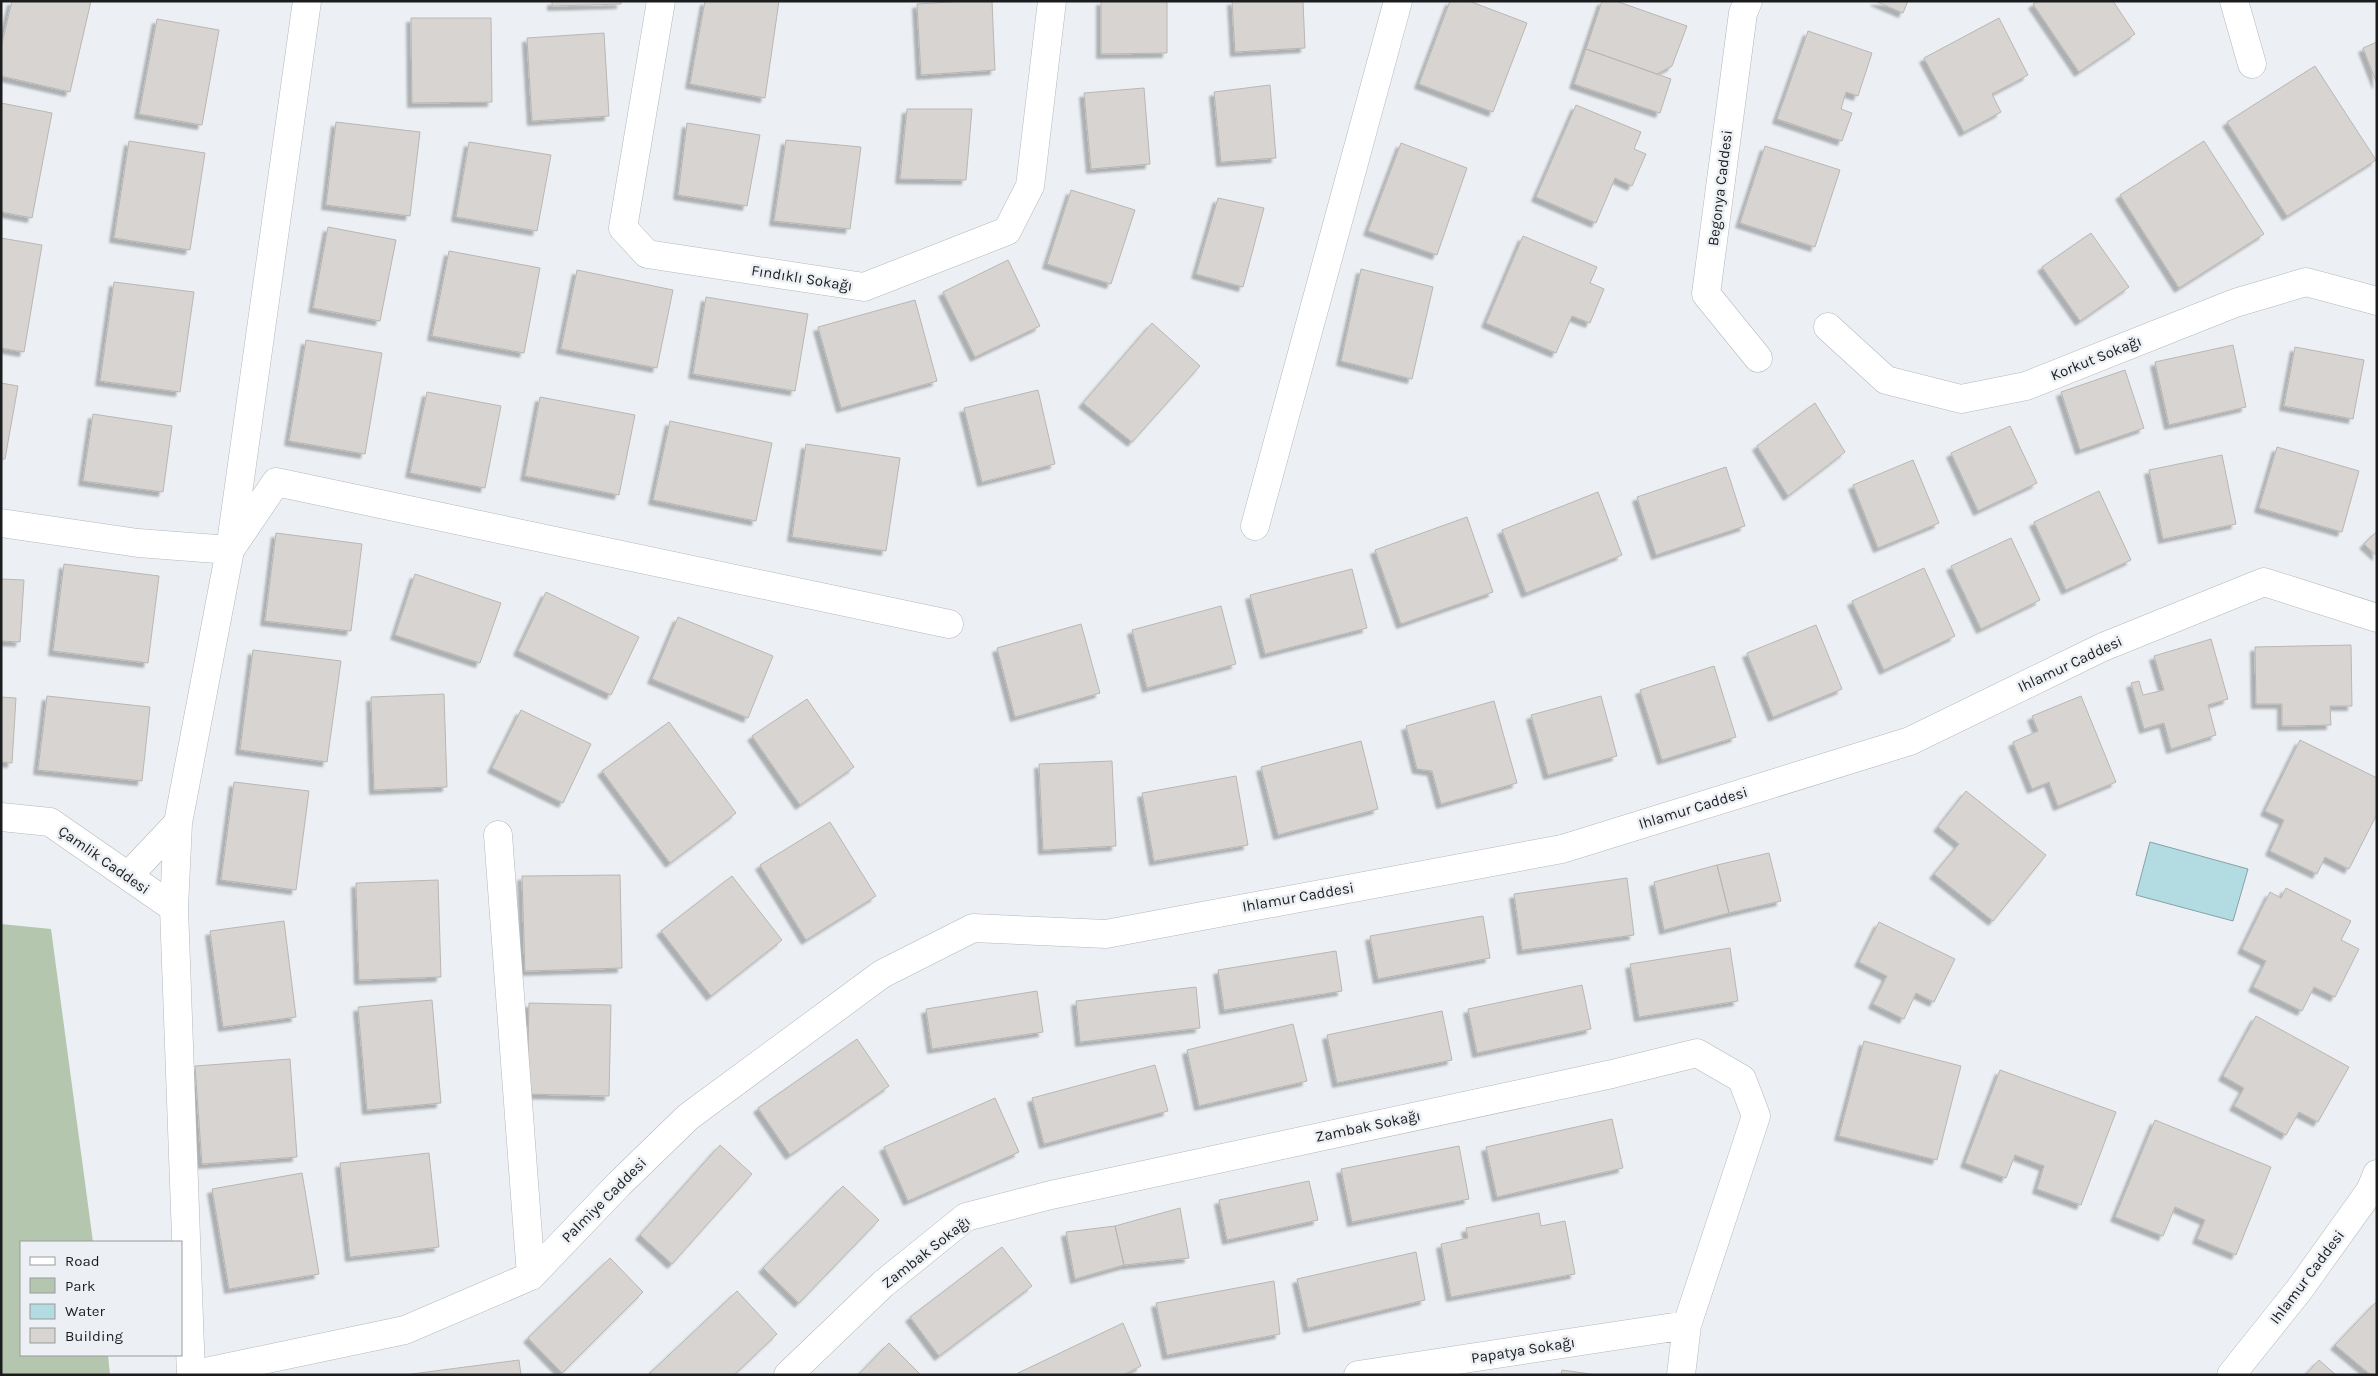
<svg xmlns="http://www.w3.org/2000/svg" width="2378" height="1376" font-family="Karla,sans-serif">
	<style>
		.green { fill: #b5c6ae }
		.water { fill: #b2dbe2; stroke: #85a2a7 }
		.building { fill: #d8d4d1; stroke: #bab6b2; filter: url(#shadow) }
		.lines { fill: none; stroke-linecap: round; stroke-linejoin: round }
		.minor-casing { stroke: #b4b7bb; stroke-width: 29 }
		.minor { stroke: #fff; stroke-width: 28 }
		.labels { text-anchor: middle; stroke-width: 5; stroke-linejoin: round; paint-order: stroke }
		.street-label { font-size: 15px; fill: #1b1c1e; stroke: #ecf0f4 }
	</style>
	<defs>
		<filter id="shadow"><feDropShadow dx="-4.5" dy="4.5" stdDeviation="1" flood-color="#0004"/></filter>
	</defs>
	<rect width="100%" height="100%" fill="#ecf0f4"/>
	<!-- green -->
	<path class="green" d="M 1,924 L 51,929 L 93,1242 L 21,1242 L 21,1355 L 108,1355 L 110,1375 L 1,1375 Z"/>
	<!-- water -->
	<path class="water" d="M 2150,842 L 2248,869 L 2233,921 L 2136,895 Z"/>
	<!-- building -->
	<path class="building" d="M 12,1 L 91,1 L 70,92 L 1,76 L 1,47 Z
		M 552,1 L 621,1 L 621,4 L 552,6 Z
		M 705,1 L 779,1 L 765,98 L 690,84 Z
		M 966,1 L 992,1 L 995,70 L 921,75 L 917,4 Z
		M 1101,1 L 1167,1 L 1167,53 L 1101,54 Z
		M 1232,1 L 1303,1 L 1305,48 L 1235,52 Z
		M 1450,1 L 1469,1 L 1527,23 L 1493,112 L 1419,84 Z
		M 1602,1 L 1616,1 L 1687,26 L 1672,66 L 1657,74 L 1586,49 Z
		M 1875,1 L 1908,1 L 1903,13 Z
		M 2038,1 L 2113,1 L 2135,34 L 2079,72 L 2033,4 Z
		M 411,18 L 491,18 L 492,102 L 412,103 Z
		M 1999,18 L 2028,75 L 1992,94 L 2001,112 L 1964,132 L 1924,58 Z
		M 157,19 L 219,30 L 202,125 L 139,114 Z
		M 1808,31 L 1872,53 L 1858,96 L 1846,92 L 1841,109 L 1852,113 L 1842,141 L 1777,119 Z
		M 604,33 L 609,116 L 532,121 L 527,38 Z
		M 2377,42 L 2377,84 L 2363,48 Z
		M 1586,49 L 1671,79 L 1660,113 L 1574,84 Z
		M 2315,66 L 2376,160 L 2287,216 L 2227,122 Z
		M 1270,85 L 1276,158 L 1221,162 L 1214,92 Z
		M 1144,88 L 1150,164 L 1091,169 L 1084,93 Z
		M 1,103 L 52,113 L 32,218 L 1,212 Z
		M 1576,105 L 1641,132 L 1634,149 L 1646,154 L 1632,186 L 1615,178 L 1596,223 L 1536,197 Z
		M 907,109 L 972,109 L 966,180 L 900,179 Z
		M 336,122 L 420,132 L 410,216 L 326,205 Z
		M 687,123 L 760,135 L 747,206 L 678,195 Z
		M 786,140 L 861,147 L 850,229 L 774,221 Z
		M 129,141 L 205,153 L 190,250 L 114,238 Z
		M 2204,141 L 2264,234 L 2179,288 L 2120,195 Z
		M 469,142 L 551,155 L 537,231 L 456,217 Z
		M 1401,143 L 1467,168 L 1437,255 L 1368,231 Z
		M 1765,146 L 1840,170 L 1815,247 L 1740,223 Z
		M 1071,190 L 1135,210 L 1111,284 L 1047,264 Z
		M 1218,198 L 1264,208 L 1243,287 L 1196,274 Z
		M 328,227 L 396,240 L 380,321 L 313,308 Z
		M 2091,233 L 2129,287 L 2080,321 L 2042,267 Z
		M 1523,236 L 1597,267 L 1590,283 L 1604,289 L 1590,323 L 1572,316 L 1556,353 L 1486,323 Z
		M 1,238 L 42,245 L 24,352 L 1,348 Z
		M 449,251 L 540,268 L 524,353 L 432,336 Z
		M 1008,260 L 1040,326 L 975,357 L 943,292 Z
		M 1361,269 L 1433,287 L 1412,379 L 1341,361 Z
		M 577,270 L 673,290 L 657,368 L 561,349 Z
		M 114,282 L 194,292 L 180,392 L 100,381 Z
		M 706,297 L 808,314 L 795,391 L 693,374 Z
		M 915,300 L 937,381 L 841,408 L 818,327 Z
		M 1152,323 L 1200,366 L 1132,442 L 1083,403 Z
		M 306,340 L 382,353 L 365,454 L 289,441 Z
		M 2233,345 L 2246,407 L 2169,425 L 2155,362 Z
		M 2295,347 L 2364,360 L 2353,419 L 2284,406 Z
		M 2125,370 L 2144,428 L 2080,450 L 2061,392 Z
		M 1,383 L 18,386 L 5,459 L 1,459 Z
		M 1038,390 L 1055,464 L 982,482 L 964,408 Z
		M 427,392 L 501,406 L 485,488 L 410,473 Z
		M 540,397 L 635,415 L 619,495 L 525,476 Z
		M 1815,403 L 1845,452 L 1788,496 L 1757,446 Z
		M 93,414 L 172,426 L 163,492 L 83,481 Z
		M 670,421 L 772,443 L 756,521 L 653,500 Z
		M 2010,426 L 2037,483 L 1978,511 L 1951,453 Z
		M 806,444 L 900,458 L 886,551 L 792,537 Z
		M 2277,447 L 2359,471 L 2342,532 L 2259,508 Z
		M 2222,455 L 2236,524 L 2163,539 L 2149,470 Z
		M 1913,460 L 1939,523 L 1878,548 L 1853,485 Z
		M 1726,467 L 1745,526 L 1656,555 L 1637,497 Z
		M 2099,491 L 2131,560 L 2066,590 L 2034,522 Z
		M 1598,492 L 1622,555 L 1526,593 L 1502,530 Z
		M 1467,517 L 1493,592 L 1401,624 L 1375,550 Z
		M 2377,531 L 2377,556 L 2364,544 Z
		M 276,533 L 362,544 L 351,631 L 265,621 Z
		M 2011,538 L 2040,600 L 1981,629 L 1951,566 Z
		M 64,564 L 159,576 L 148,663 L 53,651 Z
		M 1924,568 L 1955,636 L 1884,670 L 1852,601 Z
		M 1352,569 L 1367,628 L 1265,654 L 1250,595 Z
		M 415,574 L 501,603 L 480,663 L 395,635 Z
		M 1,579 L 24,580 L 20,642 L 1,641 Z
		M 546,592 L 639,637 L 611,695 L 518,651 Z
		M 1221,606 L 1236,664 L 1147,688 L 1132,630 Z
		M 678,617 L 773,656 L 748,718 L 652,679 Z
		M 1081,624 L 1100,693 L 1015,717 L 997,648 Z
		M 1816,625 L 1842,689 L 1773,717 L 1747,653 Z
		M 2211,639 L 2228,699 L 2208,705 L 2216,735 L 2171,749 L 2164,723 L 2144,729 L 2131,683 L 2139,681 L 2143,695 L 2164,690 L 2154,656 Z
		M 2351,645 L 2352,706 L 2330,706 L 2331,725 L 2282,726 L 2282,704 L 2256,704 L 2255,647 Z
		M 253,650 L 341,661 L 327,762 L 240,750 Z
		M 1714,666 L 1736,737 L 1662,760 L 1640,690 Z
		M 444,694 L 447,787 L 374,790 L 371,697 Z
		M 47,696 L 150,707 L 142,781 L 38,770 Z
		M 1601,696 L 1617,756 L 1548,775 L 1531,715 Z
		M 2081,696 L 2116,782 L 2058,806 L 2049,782 L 2032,789 L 2013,742 L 2038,731 L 2032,716 Z
		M 1,697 L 16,698 L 12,763 L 1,762 Z
		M 807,699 L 854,767 L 800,805 L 752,736 Z
		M 1494,701 L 1517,783 L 1441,804 L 1432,771 L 1417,769 L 1406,726 Z
		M 521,710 L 591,744 L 563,803 L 492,768 Z
		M 669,722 L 736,813 L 670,863 L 602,771 Z
		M 2300,740 L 2377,778 L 2377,814 L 2349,869 L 2325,857 L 2317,874 L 2270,851 L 2284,820 L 2265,811 Z
		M 1361,741 L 1378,809 L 1278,835 L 1261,767 Z
		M 1112,761 L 1116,846 L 1043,850 L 1039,764 Z
		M 1236,776 L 1248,845 L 1154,861 L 1142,793 Z
		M 234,782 L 309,791 L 296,890 L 221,880 Z
		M 1966,791 L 2046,855 L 1993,921 L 1934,874 L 1959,844 L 1938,827 Z
		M 830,822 L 876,896 L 806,940 L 760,865 Z
		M 1769,853 L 1781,901 L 1729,913 L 1717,865 Z
		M 1717,865 L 1729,913 L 1664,930 L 1654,882 Z
		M 620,875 L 622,968 L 525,971 L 522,876 Z
		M 732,876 L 782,940 L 711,996 L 661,931 Z
		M 1627,878 L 1634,935 L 1522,950 L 1514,894 Z
		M 438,880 L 441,977 L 359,980 L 356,883 Z
		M 2286,888 L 2351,921 L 2341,940 L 2359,949 L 2335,997 L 2314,987 L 2302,1011 L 2253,987 L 2266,961 L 2242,949 L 2270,892 L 2281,898 Z
		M 1483,916 L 1490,958 L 1378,979 L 1370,936 Z
		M 284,921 L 296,1017 L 223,1027 L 210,931 Z
		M 1879,922 L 1955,959 L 1934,1002 L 1916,993 L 1904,1019 L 1873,1004 L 1887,976 L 1859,962 Z
		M 1730,948 L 1738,1001 L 1639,1017 L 1630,964 Z
		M 1336,951 L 1342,991 L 1224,1010 L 1218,970 Z
		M 1582,985 L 1591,1029 L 1477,1053 L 1468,1009 Z
		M 1196,987 L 1200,1028 L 1080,1042 L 1076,1001 Z
		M 1037,991 L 1043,1032 L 932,1049 L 926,1009 Z
		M 432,1000 L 441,1103 L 367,1110 L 358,1007 Z
		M 529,1003 L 611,1005 L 609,1096 L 527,1094 Z
		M 1442,1011 L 1452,1060 L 1337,1083 L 1327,1035 Z
		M 2256,1016 L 2349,1067 L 2318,1122 L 2299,1112 L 2286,1135 L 2234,1106 L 2244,1088 L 2223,1076 Z
		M 1293,1024 L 1307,1081 L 1199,1106 L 1187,1050 Z
		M 857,1039 L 889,1086 L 790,1155 L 758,1108 Z
		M 1864,1041 L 1961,1066 L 1937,1160 L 1839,1136 Z
		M 290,1059 L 297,1157 L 202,1164 L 195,1066 Z
		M 1155,1065 L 1168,1111 L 1044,1144 L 1032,1098 Z
		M 2000,1070 L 2116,1112 L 2081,1205 L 2037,1189 L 2044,1166 L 2015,1155 L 2006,1178 L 1965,1163 Z
		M 995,1098 L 1019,1152 L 908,1201 L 884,1147 Z
		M 1612,1119 L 1623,1168 L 1497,1197 L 1486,1147 Z
		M 2155,1120 L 2271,1167 L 2236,1255 L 2197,1239 L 2205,1220 L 2175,1207 L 2163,1236 L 2115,1217 Z
		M 720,1145 L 752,1174 L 672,1264 L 640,1235 Z
		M 1459,1146 L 1469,1199 L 1352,1222 L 1341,1169 Z
		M 429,1153 L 439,1247 L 350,1257 L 340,1163 Z
		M 302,1173 L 319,1274 L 229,1289 L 212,1189 Z
		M 1309,1181 L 1318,1220 L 1227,1240 L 1219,1200 Z
		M 843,1186 L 879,1220 L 799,1303 L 763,1268 Z
		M 1180,1208 L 1189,1258 L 1124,1265 L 1115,1226 Z
		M 1539,1213 L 1541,1226 L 1565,1221 L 1575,1274 L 1451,1297 L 1441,1244 L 1468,1238 L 1466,1228 Z
		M 1115,1226 L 1124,1265 L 1075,1279 L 1066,1232 Z
		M 1002,1247 L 1032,1286 L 939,1356 L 910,1317 Z
		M 1416,1252 L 1425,1300 L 1308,1328 L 1297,1279 Z
		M 610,1258 L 643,1292 L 562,1373 L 528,1338 Z
		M 1274,1281 L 1280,1334 L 1167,1355 L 1156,1303 Z
		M 737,1291 L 777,1334 L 734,1375 L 652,1375 L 650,1373 Z
		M 2377,1301 L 2377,1375 L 2371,1375 L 2335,1345 Z
		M 1123,1323 L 1141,1366 L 1123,1375 L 1018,1375 L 1018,1373 Z
		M 889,1343 L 921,1375 L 858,1375 Z
		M 519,1360 L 521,1375 L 404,1375 Z
		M 2319,1360 L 2336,1375 L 2305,1375 Z
		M 1562,1370 L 1598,1375 L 1561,1375 Z"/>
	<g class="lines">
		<defs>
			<path id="minor" d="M 661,1 L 623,228 L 647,254 L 864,287 L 1007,231 L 1030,186 L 1052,1
				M 1748,1 L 1743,13 L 1706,294 L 1758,358
				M 2234,1 L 2252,64
				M 1828,327 L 1886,380 L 1961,399 L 2026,386 L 2235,303 L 2306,282 L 2377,301
				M 1,523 L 138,543 L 230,550 L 276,482 L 949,624
				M 1255,526 L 1398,1
				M 1,817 L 50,822 L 174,908
				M 498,835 L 531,1276
				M 128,876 L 178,823
				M 191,1375 L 405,1330 L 531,1276 L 619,1184 L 688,1117 L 882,974 L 973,928 L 1106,934 L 1562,849 L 1910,741 L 2103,647 L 2264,582 L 2377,618
				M 191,1375 L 174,908 L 178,823 L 230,550 L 307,1
				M 788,1375 L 883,1284 L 966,1217 L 1051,1195 L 1612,1074 L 1697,1053 L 1742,1079 L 1756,1116 L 1687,1325 L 1681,1375
				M 1358,1375 L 1687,1325
				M 2231,1375 L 2299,1290 L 2370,1191 L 2377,1174"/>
		</defs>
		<!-- minor casing -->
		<use href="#minor" class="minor-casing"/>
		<!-- minor -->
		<use href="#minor" class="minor"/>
	</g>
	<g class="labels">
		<!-- street labels -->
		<g class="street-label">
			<text transform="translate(1720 188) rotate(-83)" y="5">Begonya Caddesi</text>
			<text transform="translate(802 278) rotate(9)" y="5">Fındıklı Sokağı</text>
			<text transform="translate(2096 358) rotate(-22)" y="5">Korkut Sokağı</text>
			<text transform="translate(2070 664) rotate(-25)" y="5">Ihlamur Caddesi</text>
			<text transform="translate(1693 808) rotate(-17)" y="5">Ihlamur Caddesi</text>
			<text transform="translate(104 860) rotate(35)" y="5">Çamlik Caddesi</text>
			<text transform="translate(1298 897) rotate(-10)" y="5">Ihlamur Caddesi</text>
			<text transform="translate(1368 1126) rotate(-12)" y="5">Zambak Sokağı</text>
			<text transform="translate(604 1200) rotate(-45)" y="5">Palmiye Caddesi</text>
			<text transform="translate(926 1252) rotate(-38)" y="5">Zambak Sokağı</text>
			<text transform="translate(2307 1277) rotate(-53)" y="5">Ihlamur Caddesi</text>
			<text transform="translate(1523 1350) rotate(-9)" y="5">Papatya Sokağı</text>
		</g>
	</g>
	<!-- border -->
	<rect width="2378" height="1376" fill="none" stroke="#1b1c1e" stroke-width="5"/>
	<!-- legend -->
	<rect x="20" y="1241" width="162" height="115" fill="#ecf0f4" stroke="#989b9e"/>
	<rect x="30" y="1257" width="25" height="8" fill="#ffffff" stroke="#989b9e"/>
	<text x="65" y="1266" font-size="15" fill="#1b1c1e">Road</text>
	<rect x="30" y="1278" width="25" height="15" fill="#b5c6ae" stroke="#989b9e"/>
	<text x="65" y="1291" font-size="15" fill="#1b1c1e">Park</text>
	<rect x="30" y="1304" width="25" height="15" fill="#b2dbe2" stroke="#989b9e"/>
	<text x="65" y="1316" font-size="15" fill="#1b1c1e">Water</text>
	<rect x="30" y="1328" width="25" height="15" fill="#d8d4d1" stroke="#989b9e"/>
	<text x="65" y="1341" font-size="15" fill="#1b1c1e">Building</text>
</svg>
